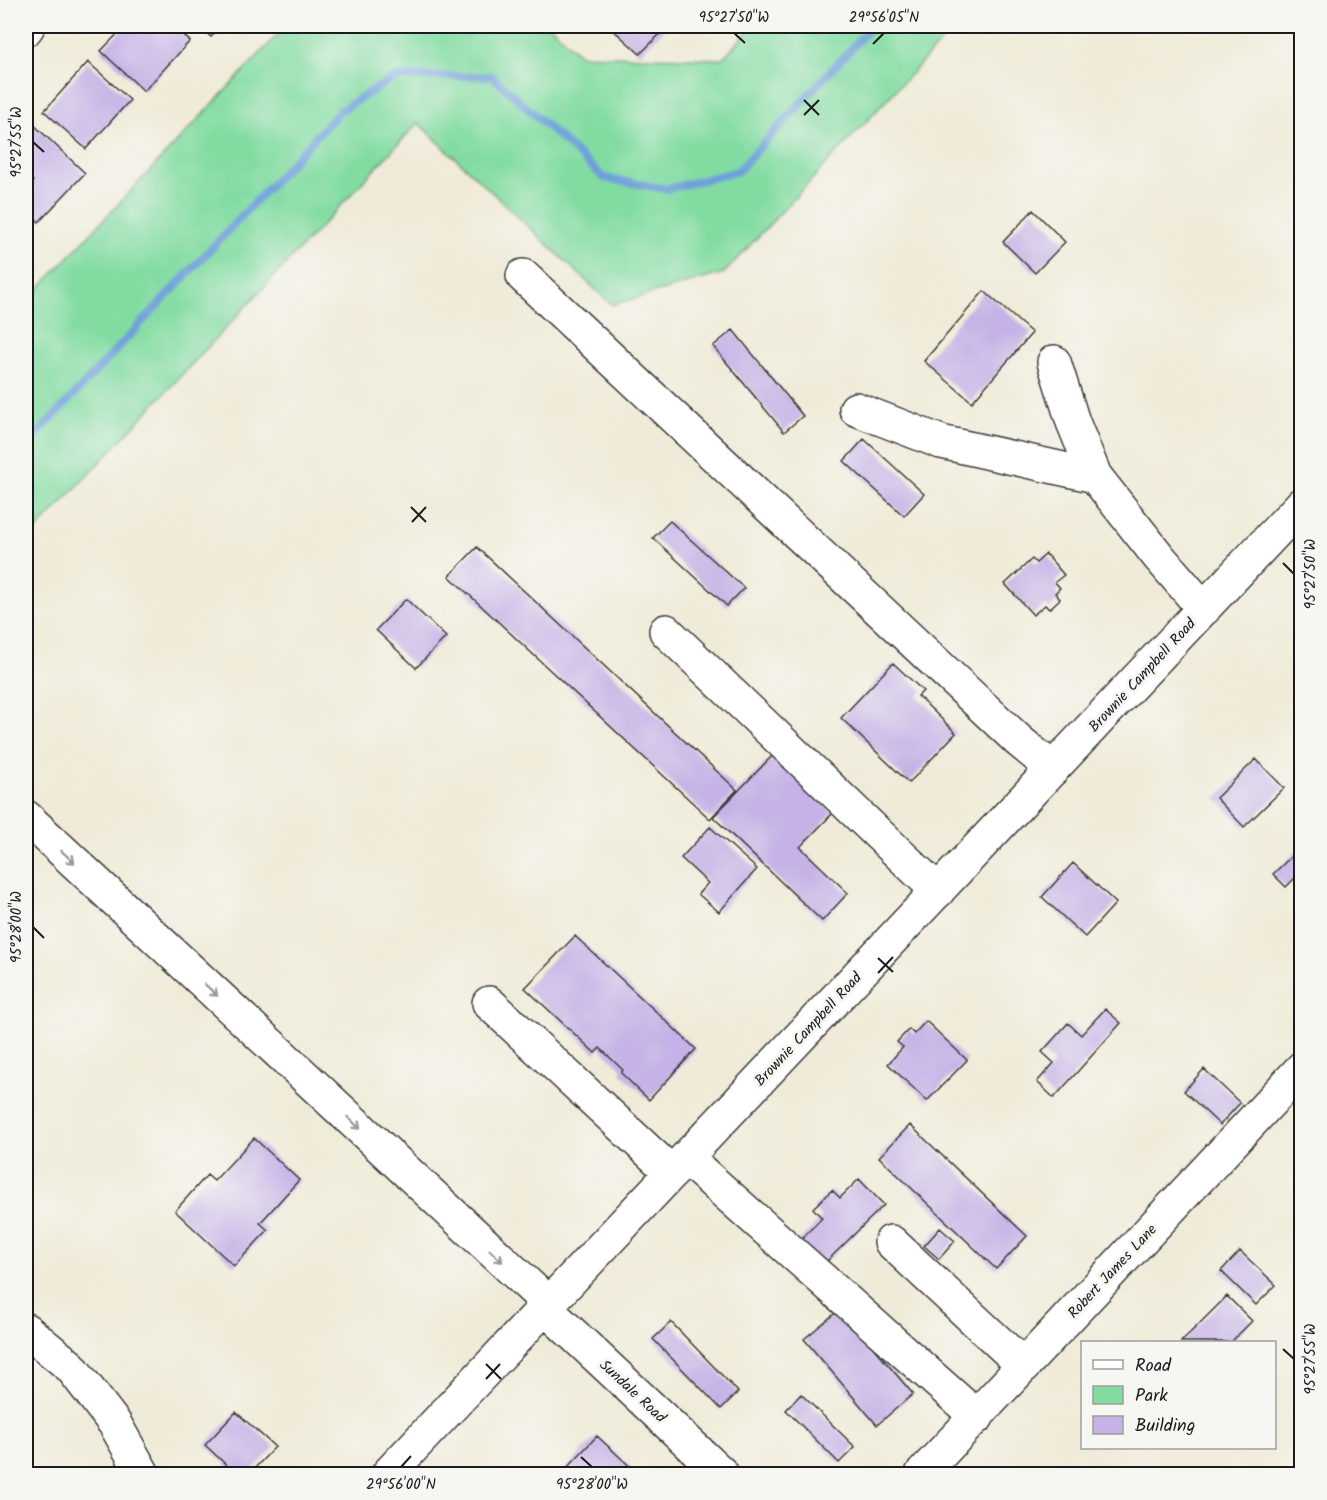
<svg xmlns="http://www.w3.org/2000/svg" width="1327" height="1500" font-family="Kalam,sans-serif">
	<style>
		.green { fill: #82dca1; stroke: #4f7c5e; stroke-width: 1.5 }
		.lines { fill: none; stroke-linecap: round; stroke-linejoin: round }
		.stream { stroke: #6fa0d9; stroke-width: 8 }
		.building { fill: #c6b2e6 }
		.minor-casing { stroke: #3c3b38; stroke-width: 36 }
		.minor { stroke: #fff; stroke-width: 33 }
		.oneway { stroke: #999 }
		.ticks { fill: none; stroke: #1c1c1c; stroke-width: 2 }
		.labels { text-anchor: middle; stroke-width: 6; stroke-linejoin: round; paint-order: stroke }
		.street-label { font-size: 15px; fill: #1c1c1c; stroke: #f6f6f2 }
		.neatline { fill: none; stroke: #1c1c1c; stroke-width: 2 }
		.ticks-label { font-size: 15px; text-anchor: middle; fill: #1c1c1c }
	</style>
	<rect width="100%" height="100%" fill="#f6f6f2"/>
	<filter id="ink" filterUnits="userSpaceOnUse"><feTurbulence type="fractalNoise" baseFrequency=".0167" numOctaves="2"/><feDisplacementMap in="SourceGraphic" scale="12" xChannelSelector="R" yChannelSelector="G"/><feConvolveMatrix kernelMatrix="1 2 1 2 8 2 1 2 1" color-interpolation-filters="sRGB"/></filter>
	<filter id="wash" filterUnits="userSpaceOnUse"><feTurbulence type="fractalNoise" baseFrequency=".008" numOctaves="4" result="noise"/><feDisplacementMap in="SourceGraphic" scale="24" xChannelSelector="R" yChannelSelector="G"/><feGaussianBlur stdDeviation="1.35" result="paint"/><feColorMatrix in="noise" values="0 0 0 0 0 0 0 0 0 0 0 0 0 0 0 0 0 1.4 0 .05"/><feComposite in="paint" operator="in"/></filter>
	<g filter="url(#wash)">
		<rect width="100%" height="100%" fill="#f0ebd8"/>
		<!-- green -->
		<path class="green" d="M 286,26 L 550,26 L 580,55 L 722,59 L 753,26 L 956,26 L 724,273 L 612,305 L 418,123 L 26,541 L 26,302 Z"/>
		<g class="lines">
			<!-- stream -->
			<path class="stream" d="M 26,446 L 341,110 L 395,77 L 492,76 L 604,178 L 667,189 L 738,171 L 872,26"/>
		</g>
		<g id="blocks">
			<!-- building -->
			<path class="building" d="M 125,26 L 173,26 L 190,41 L 144,91 L 101,51 Z
				M 199,26 L 222,26 L 211,37 Z
				M 609,26 L 668,26 L 640,54 Z
				M 88,62 L 130,100 L 86,149 L 44,111 Z
				M 32,123 L 85,173 L 39,222 L 26,209 L 26,190 L 33,181 L 26,174 L 26,130 Z
				M 1033,210 L 1065,242 L 1035,273 L 1003,242 Z
				M 984,291 L 1032,333 L 972,402 L 924,361 Z
				M 733,330 L 803,416 L 784,432 L 713,346 Z
				M 864,439 L 924,494 L 904,516 L 844,461 Z
				M 670,521 L 744,588 L 727,606 L 653,538 Z
				M 477,547 L 737,790 L 710,819 L 449,576 Z
				M 1046,554 L 1064,575 L 1055,582 L 1060,588 L 1055,593 L 1060,599 L 1049,609 L 1045,605 L 1033,615 L 1005,584 L 1032,559 L 1036,563 Z
				M 406,599 L 446,637 L 416,668 L 376,630 Z
				M 893,663 L 923,691 L 918,696 L 956,733 L 909,783 L 841,718 Z
				M 773,755 L 833,813 L 800,847 L 848,893 L 822,921 L 713,817 Z
				M 1256,759 L 1284,788 L 1244,827 L 1216,798 Z
				M 710,827 L 757,869 L 719,912 L 698,894 L 708,883 L 681,858 Z
				M 1302,846 L 1302,871 L 1286,887 L 1273,874 Z
				M 1073,863 L 1116,903 L 1085,937 L 1042,897 Z
				M 575,936 L 696,1049 L 649,1100 L 621,1073 L 623,1070 L 600,1048 L 595,1053 L 525,988 Z
				M 1105,1009 L 1121,1023 L 1054,1098 L 1037,1082 L 1054,1063 L 1042,1052 L 1068,1023 L 1081,1035 Z
				M 926,1021 L 967,1060 L 927,1101 L 888,1064 L 903,1047 L 897,1042 L 909,1029 L 914,1034 Z
				M 1204,1069 L 1240,1103 L 1220,1125 L 1184,1091 Z
				M 910,1125 L 1027,1236 L 996,1269 L 879,1157 Z
				M 254,1138 L 299,1180 L 260,1223 L 268,1230 L 234,1266 L 175,1211 L 207,1175 L 214,1181 Z
				M 859,1179 L 884,1205 L 822,1266 L 798,1242 L 822,1218 L 813,1208 L 832,1190 L 840,1198 Z
				M 940,1228 L 955,1241 L 939,1259 L 924,1246 Z
				M 1240,1251 L 1276,1285 L 1256,1305 L 1221,1271 Z
				M 1227,1296 L 1252,1321 L 1231,1342 L 1181,1342 Z
				M 840,1309 L 913,1394 L 877,1425 L 804,1339 Z
				M 671,1322 L 738,1392 L 721,1409 L 653,1339 Z
				M 801,1394 L 855,1447 L 839,1463 L 786,1410 Z
				M 236,1412 L 275,1447 L 249,1474 L 236,1474 L 205,1445 Z
				M 597,1436 L 636,1472 L 634,1474 L 561,1474 Z"/>
		</g>
	</g>
	<g filter="url(#ink)">
		<use href="#blocks" fill-opacity="0" stroke="#3c3b38" stroke-width="1.5"/>
		<g class="lines">
			<defs>
				<path id="minor" d="M 26,29 L 28,26
					M 523,276 L 1019,741 L 1053,769
					M 1054,362 L 1073,422 L 1095,476 L 1159,557 L 1204,609
					M 856,409 L 941,442 L 1095,476
					M 666,631 L 938,891
					M 26,817 L 549,1304
					M 489,1003 L 672,1173
					M 686,1158 L 977,1417
					M 891,1242 L 1024,1366
					M 545,1308 L 722,1474
					M 26,1330 L 71,1367 L 115,1424 L 143,1474
					M 388,1474 L 1302,504
					M 922,1474 L 1302,1068"/>
			</defs>
			<!-- minor casing -->
			<use href="#minor" class="minor-casing"/>
			<!-- minor -->
			<use href="#minor" class="minor"/>
		</g>
		<!-- one-way arrows -->
		<defs><path id="oneway-shaft" d="M-6 0H5M1.5-3L5.5 0L1.5 3" fill="none" stroke-width="1.6" stroke-linecap="round" stroke-linejoin="round" transform="scale(1.5)"/></defs>
		<g class="oneway">
			<use href="#oneway-shaft" transform="translate(68 857) rotate(43)"/>
			<use href="#oneway-shaft" transform="translate(211 990) rotate(43)"/>
			<use href="#oneway-shaft" transform="translate(354 1123) rotate(43)"/>
			<use href="#oneway-shaft" transform="translate(496 1256) rotate(43)"/>
		</g>
	</g>
	<!-- ticks -->
	<path class="ticks" d="M 734,33 L 745,43M 873,44 L 884,33M 804,100 L 819,115M 804,115 L 819,100M 33,142 L 44,152M 411,507 L 426,522M 412,522 L 426,507M 1283,563 L 1294,574M 33,927 L 44,938M 878,958 L 893,972M 878,973 L 893,957M 1283,1349 L 1294,1359M 486,1364 L 501,1379M 486,1379 L 500,1364M 581,1457 L 592,1467M 401,1467 L 411,1456"/>
	<g class="labels">
		<!-- street labels -->
		<g class="street-label">
			<text transform="translate(1142 675) rotate(-47)" y="5">Brownie Campbell Road</text>
			<text transform="translate(808 1029) rotate(-47)" y="5">Brownie Campbell Road</text>
			<text transform="translate(1112 1271) rotate(-47)" y="5">Robert James Lane</text>
			<text transform="translate(633 1391) rotate(43)" y="5">Sundale Road</text>
		</g>
	</g>
	<!-- margin -->
	<rect width="1327" height="1500" fill="none" stroke="#f6f6f2" stroke-width="66"/>
	<!-- legend -->
	<rect x="1081" y="1341" width="195" height="108" fill="#f6f6f2" stroke="#9f9f9c" stroke-width="1.5"/>
	<rect x="1093" y="1360" width="30" height="9" fill="#ffffff" stroke="#9f9f9c" stroke-width="1.5"/>
	<text x="1135" y="1371" font-size="18" fill="#1c1c1c">Road</text>
	<rect x="1093" y="1386" width="30" height="18" fill="#82dca1" stroke="#9f9f9c" stroke-width="1.5"/>
	<text x="1135" y="1401" font-size="18" fill="#1c1c1c">Park</text>
	<rect x="1093" y="1416" width="30" height="18" fill="#c6b2e6" stroke="#9f9f9c" stroke-width="1.5"/>
	<text x="1135" y="1431" font-size="18" fill="#1c1c1c">Building</text>
	<rect x="33" y="33" width="1261" height="1434" class="neatline"/>
	<g class="ticks-label">
		<text x="734" y="22">95°27'50"W</text>
		<text x="884" y="22">29°56'05"N</text>
		<text transform="translate(16 142) rotate(-90)" y="5">95°27'55"W</text>
		<text transform="translate(1310 574) rotate(-90)" y="5">95°27'50"W</text>
		<text transform="translate(16 927) rotate(-90)" y="5">95°28'00"W</text>
		<text transform="translate(1310 1359) rotate(-90)" y="5">95°27'55"W</text>
		<text x="401" y="1489">29°56'00"N</text>
		<text x="592" y="1489">95°28'00"W</text>
	</g>
</svg>
